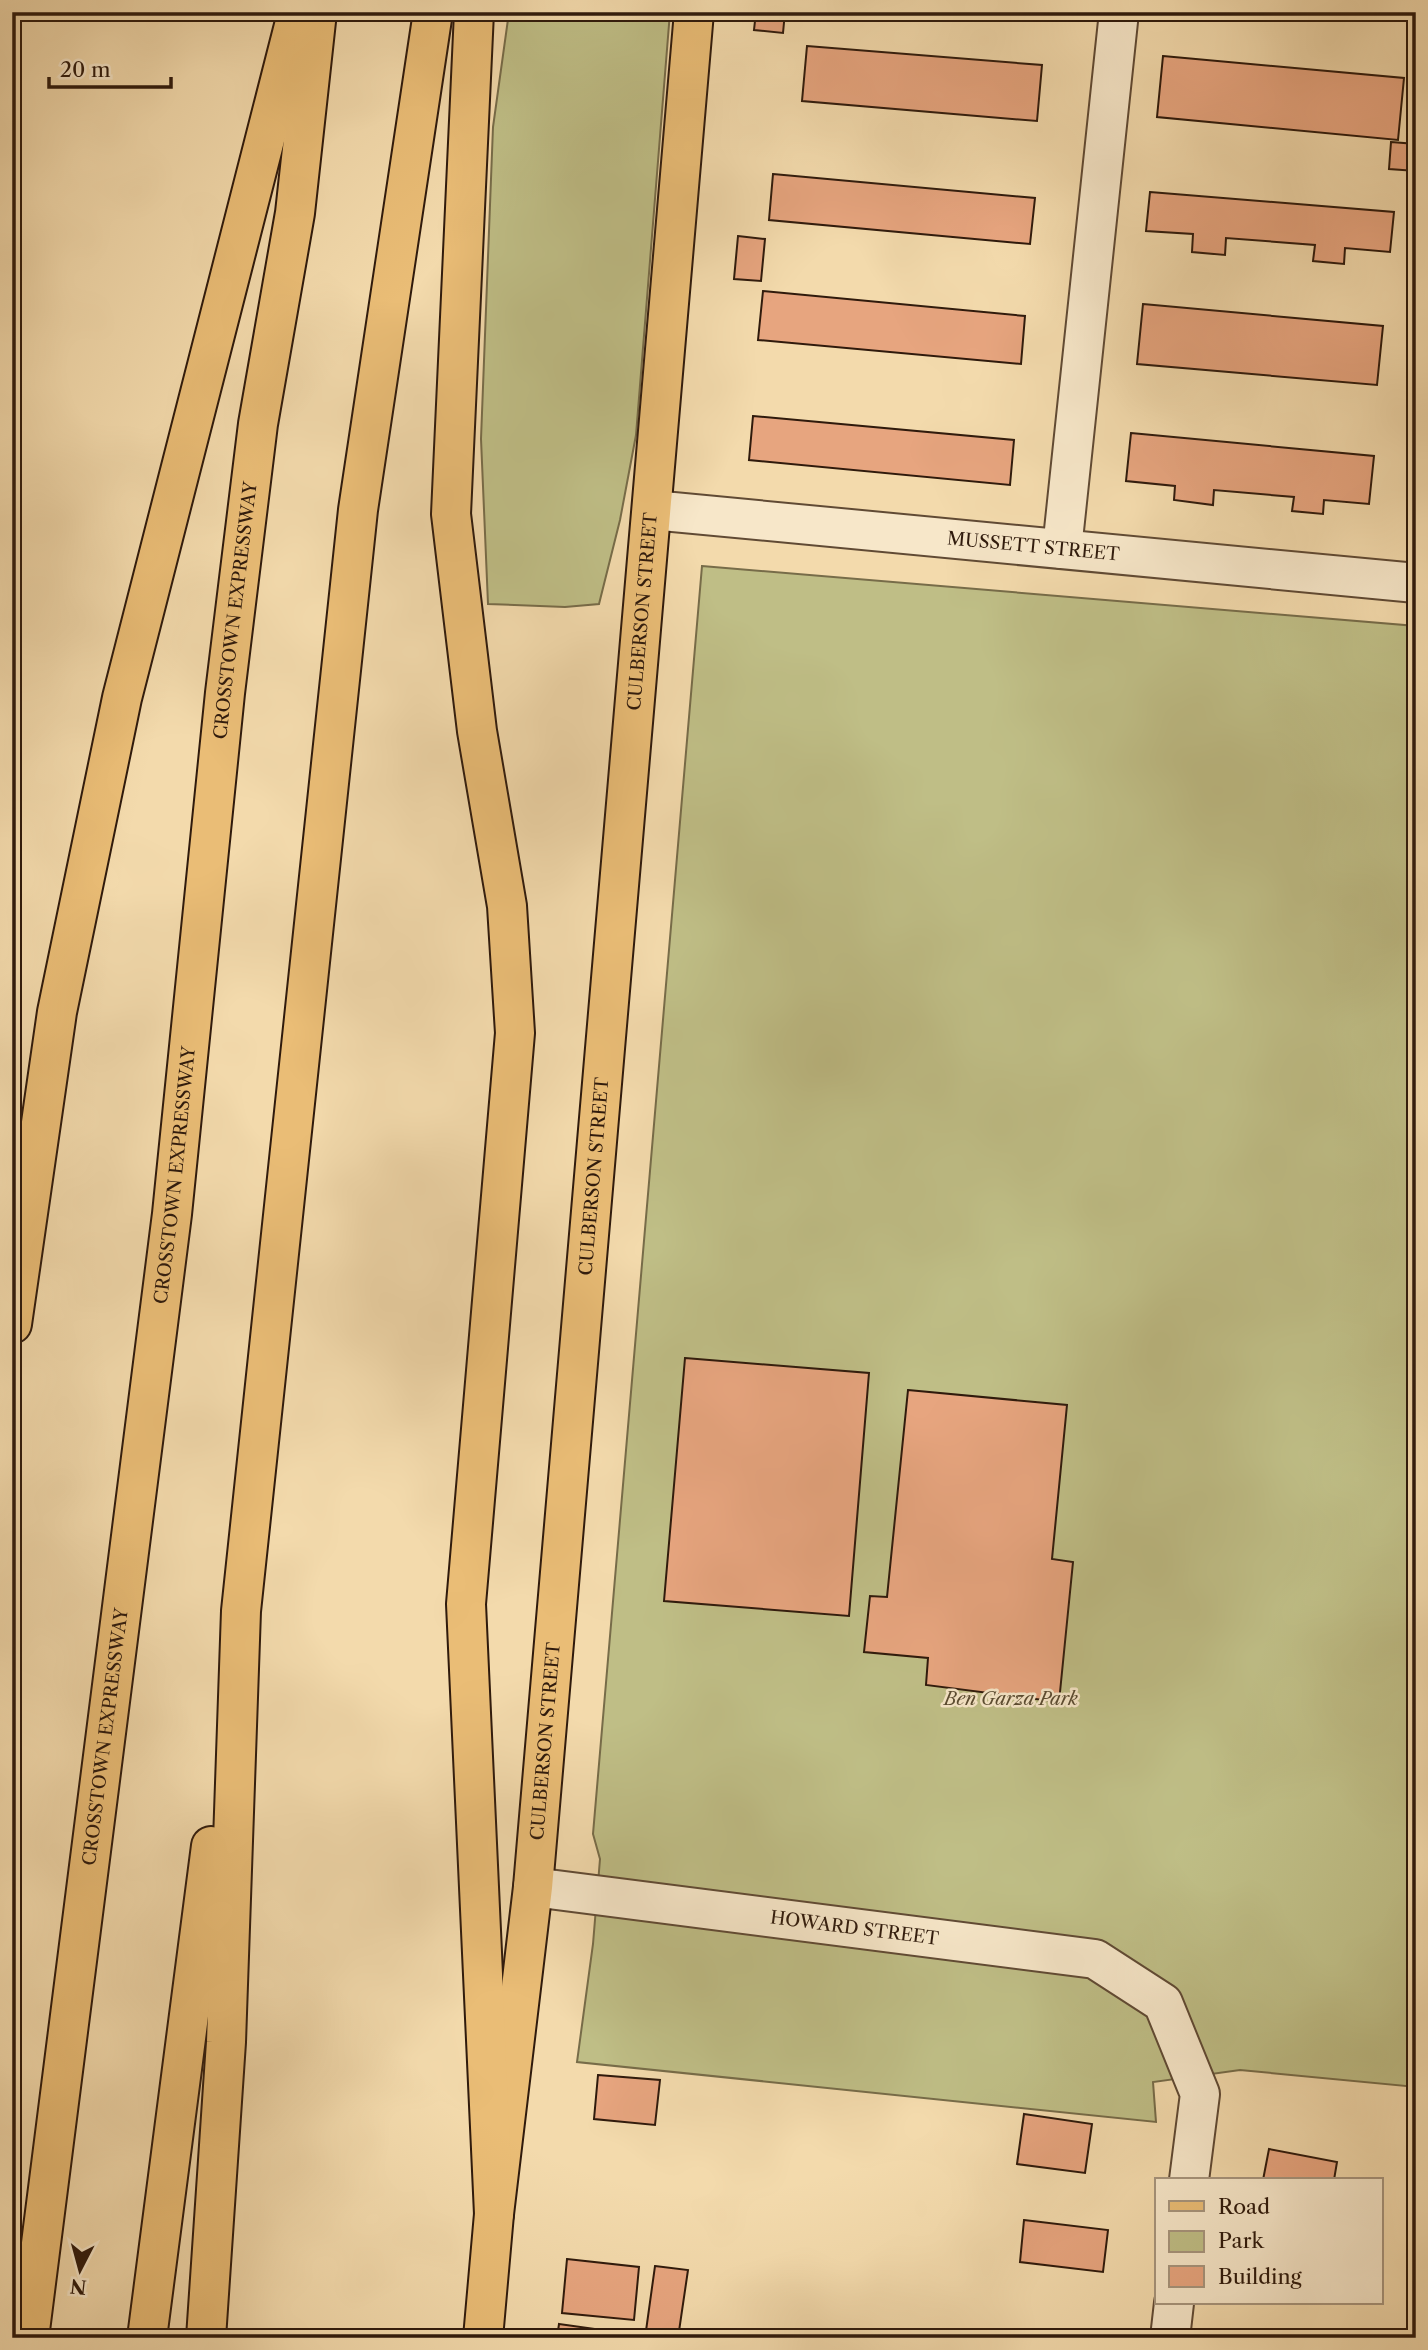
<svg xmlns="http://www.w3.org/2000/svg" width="1428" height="2350" font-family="'Libre Caslon Text',serif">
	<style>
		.green { fill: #bfbe86; stroke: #776c49; stroke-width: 2 }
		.building { fill: #e7a57f; stroke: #2f1a0c; stroke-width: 2 }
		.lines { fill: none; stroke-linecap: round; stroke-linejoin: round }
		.minor-casing { stroke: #604a34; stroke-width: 42 }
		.major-casing { stroke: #2f1a0c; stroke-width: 42 }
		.highway-casing { stroke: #2f1a0c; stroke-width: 42 }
		.minor { stroke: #f7e7c9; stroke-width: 38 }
		.major { stroke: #eabd76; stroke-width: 38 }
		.highway { stroke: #eabd76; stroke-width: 38 }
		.labels { text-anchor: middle; stroke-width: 5; stroke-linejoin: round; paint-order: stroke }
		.street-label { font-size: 18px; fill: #2f1a0c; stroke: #f7e7c9 }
		.park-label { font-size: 18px; font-style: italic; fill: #5a4b31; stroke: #f7e7c9 }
	</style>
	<rect width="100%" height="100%" fill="#f3daac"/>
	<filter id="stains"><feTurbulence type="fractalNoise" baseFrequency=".00286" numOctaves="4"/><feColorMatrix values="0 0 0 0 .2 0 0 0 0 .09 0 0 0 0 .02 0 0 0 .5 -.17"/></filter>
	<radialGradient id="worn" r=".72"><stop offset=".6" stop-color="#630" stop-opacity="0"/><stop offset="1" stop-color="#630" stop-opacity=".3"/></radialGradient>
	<!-- green -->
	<path class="green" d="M 509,12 L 670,12 L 636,435 L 620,520 L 599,604 L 565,607 L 488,604 L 481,439 L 493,127 Z
		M 702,566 L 1416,626 L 1416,2087 L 1240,2070 L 1153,2082 L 1156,2122 L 577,2062 L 593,1944 L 600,1859 L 593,1834 Z"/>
	<!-- building -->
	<path class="building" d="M 756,12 L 785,12 L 783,33 L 754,30 Z
		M 807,46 L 1042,65 L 1037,121 L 802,101 Z
		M 1163,56 L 1404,78 L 1398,140 L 1157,117 Z
		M 1391,142 L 1416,144 L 1416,171 L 1389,169 Z
		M 773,174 L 1035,198 L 1030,244 L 769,220 Z
		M 1150,192 L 1394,212 L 1390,252 L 1345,248 L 1344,264 L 1313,261 L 1315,245 L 1226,238 L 1225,255 L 1192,252 L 1193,234 L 1146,231 Z
		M 738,236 L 765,239 L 761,281 L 734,279 Z
		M 763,291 L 1025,316 L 1021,364 L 758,340 Z
		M 1143,304 L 1383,326 L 1377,385 L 1137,364 Z
		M 753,416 L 1014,440 L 1010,485 L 749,460 Z
		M 1131,433 L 1374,456 L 1369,504 L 1324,500 L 1323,514 L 1292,511 L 1294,497 L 1214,490 L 1213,505 L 1174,500 L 1175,486 L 1126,481 Z
		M 685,1358 L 869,1373 L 849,1616 L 664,1601 Z
		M 908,1390 L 1067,1405 L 1052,1559 L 1073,1562 L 1059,1702 L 926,1685 L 928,1658 L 864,1652 L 870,1596 L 887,1597 Z
		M 598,2075 L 660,2080 L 655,2125 L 594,2119 Z
		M 1024,2114 L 1092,2124 L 1085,2173 L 1017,2164 Z
		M 1269,2149 L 1337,2162 L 1334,2180 L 1263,2180 Z
		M 1024,2220 L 1108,2230 L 1103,2272 L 1020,2262 Z
		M 567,2259 L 639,2267 L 634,2320 L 562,2313 Z
		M 655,2266 L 688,2270 L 678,2338 L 645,2338 Z
		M 559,2324 L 631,2334 L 630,2338 L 557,2338 Z"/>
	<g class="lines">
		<defs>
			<g id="minor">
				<path id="s1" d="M 652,510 L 1416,583"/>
				<path d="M 1062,549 L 1119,12"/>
				<path id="s2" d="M 533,1887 L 1095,1959 L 1163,2003 L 1200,2094 L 1189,2180"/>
				<path d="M 1170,2338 L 1174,2303"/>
			</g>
			<g id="major">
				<path id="s3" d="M 483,2338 L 494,2214 L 533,1887 L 694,12"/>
			</g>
			<g id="highway">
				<path d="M 474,12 L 451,514 L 477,731 L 507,906 L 515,1033 L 466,1604 L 494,2214"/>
				<path d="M 12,1324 L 57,1012 L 122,698 L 297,14"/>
				<path id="s4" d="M 29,2338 L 172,1214 L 225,693 L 258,424 L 295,213 L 317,12"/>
				<path d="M 147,2338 L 211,1846"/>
				<path d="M 206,2338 L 226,2042 L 241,1611 L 358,510 L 433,12"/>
			</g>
		</defs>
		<!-- minor casing -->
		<use href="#minor" class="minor-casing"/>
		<!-- major casing -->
		<use href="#major" class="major-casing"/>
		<!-- highway casing -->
		<use href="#highway" class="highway-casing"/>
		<!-- minor -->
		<use href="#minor" class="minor"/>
		<!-- major -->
		<use href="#major" class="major"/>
		<!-- highway -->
		<use href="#highway" class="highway"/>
	</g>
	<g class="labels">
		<!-- street labels -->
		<g class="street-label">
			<text dy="6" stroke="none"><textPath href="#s1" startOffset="383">MUSSETT STREET</textPath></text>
			<text dy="6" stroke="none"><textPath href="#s4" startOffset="1740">CROSSTOWN EXPRESSWAY</textPath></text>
			<text dy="6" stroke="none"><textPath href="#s3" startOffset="1734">CULBERSON STREET</textPath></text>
			<text dy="6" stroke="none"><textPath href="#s4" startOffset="1172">CROSSTOWN EXPRESSWAY</textPath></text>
			<text dy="6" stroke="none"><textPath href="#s3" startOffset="1167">CULBERSON STREET</textPath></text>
			<text dy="6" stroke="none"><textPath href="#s4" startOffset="606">CROSSTOWN EXPRESSWAY</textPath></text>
			<text dy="6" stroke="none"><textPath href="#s3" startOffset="600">CULBERSON STREET</textPath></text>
			<text dy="6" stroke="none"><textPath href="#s2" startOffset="324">HOWARD STREET</textPath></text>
		</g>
		<!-- park labels -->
		<g class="park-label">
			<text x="1011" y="1705">Ben Garza Park</text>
		</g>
	</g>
	<!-- margin -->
	<rect width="1428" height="2350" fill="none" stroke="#f3daac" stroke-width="42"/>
	<rect x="14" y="14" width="1400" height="2322" fill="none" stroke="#2f1a0c" stroke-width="3.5"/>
	<rect x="21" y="21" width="1386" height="2308" fill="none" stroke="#2f1a0c" stroke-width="2"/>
	<!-- legend -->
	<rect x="1155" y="2178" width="228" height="126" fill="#f7e7c9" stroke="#a7957d" stroke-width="2"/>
	<rect x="1169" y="2201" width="35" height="10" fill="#eabd76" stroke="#a7957d" stroke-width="2"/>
	<text x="1218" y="2214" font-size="21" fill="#2f1a0c">Road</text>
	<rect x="1169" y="2231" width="35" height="21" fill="#bfbe86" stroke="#a7957d" stroke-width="2"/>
	<text x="1218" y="2248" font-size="21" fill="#2f1a0c">Park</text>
	<rect x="1169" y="2266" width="35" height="21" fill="#e7a57f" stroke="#a7957d" stroke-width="2"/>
	<text x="1218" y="2284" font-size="21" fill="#2f1a0c">Building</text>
	<!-- north arrow -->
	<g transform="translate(80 2270) rotate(186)" stroke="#f7e7c9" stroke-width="5" paint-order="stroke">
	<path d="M0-5L12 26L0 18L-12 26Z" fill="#2f1a0c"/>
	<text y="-10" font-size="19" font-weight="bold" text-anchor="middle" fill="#2f1a0c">N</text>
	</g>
	<!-- scale -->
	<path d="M49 77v10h122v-10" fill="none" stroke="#2f1a0c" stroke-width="3.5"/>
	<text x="60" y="77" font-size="21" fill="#2f1a0c" stroke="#f7e7c9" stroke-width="5" paint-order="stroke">20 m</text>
	<rect width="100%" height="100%" filter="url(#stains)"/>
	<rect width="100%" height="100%" fill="url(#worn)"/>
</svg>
